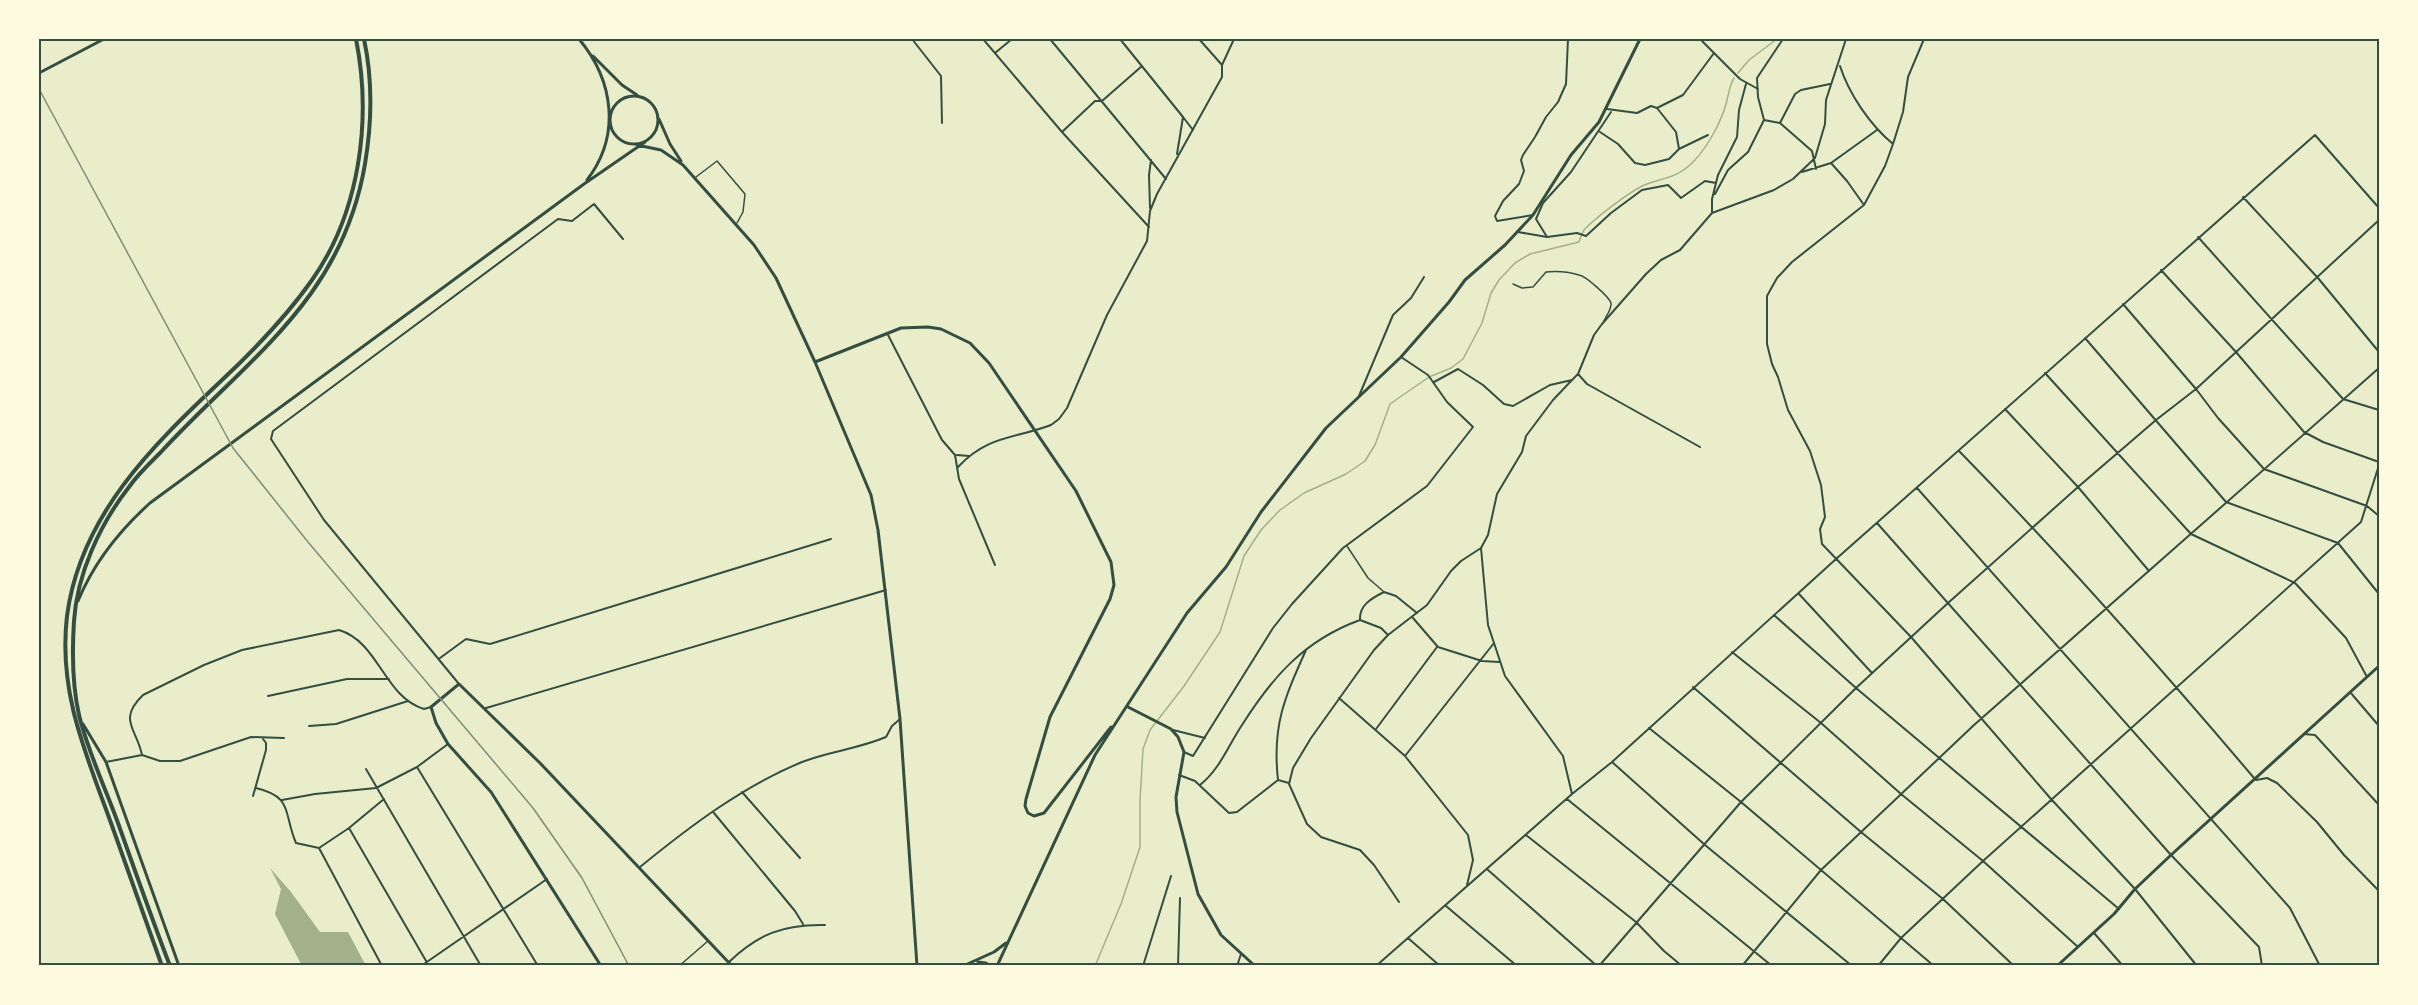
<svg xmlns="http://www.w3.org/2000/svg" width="2418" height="1005" font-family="Overpass,sans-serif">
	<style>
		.water { fill: #a3b18a }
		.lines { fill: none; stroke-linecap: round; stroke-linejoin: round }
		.stream { stroke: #a3b18a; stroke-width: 1.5 }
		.service { stroke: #344e41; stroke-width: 1.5 }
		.minor { stroke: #344e41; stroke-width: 2 }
		.tertiary { stroke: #344e41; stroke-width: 3 }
		.secondary { stroke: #344e41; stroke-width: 3 }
		.trunk { stroke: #344e41; stroke-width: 4 }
		.rail { stroke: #7c8e77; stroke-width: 1.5 }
		.neatline { fill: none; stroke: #344e41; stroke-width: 2 }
	</style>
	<rect width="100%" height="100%" fill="#e9edc9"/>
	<!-- water -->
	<path class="water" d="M 270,868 L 291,892 L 320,932 L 348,932 L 366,966 L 302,966 L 275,914 L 281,889 Z"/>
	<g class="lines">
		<!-- stream -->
		<path class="stream" d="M 1738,73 L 1749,60 L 1777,39
			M 1095,966 L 1121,904 L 1140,847 L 1140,801 L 1143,749 L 1150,730 L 1184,686 L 1220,632 L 1244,556 L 1261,530 L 1280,510 L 1304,493 L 1346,474 L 1365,461 L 1375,445 L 1390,404 L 1429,377 L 1451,368 L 1463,359 L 1482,323 L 1491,293 L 1499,280 L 1515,263 L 1530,254 L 1579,242 C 1580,239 1582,233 1584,230 C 1594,219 1634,188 1647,184 C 1668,177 1679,177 1695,160 C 1708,146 1721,122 1726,104 C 1729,94 1729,86 1734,78"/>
		<!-- service -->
		<path class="service" d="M 696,177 L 717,161 L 745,194 L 743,212 L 737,223
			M 1513,284 L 1522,288 L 1533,287 L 1546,272 C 1557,271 1569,272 1579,275 C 1586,276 1609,297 1611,303 C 1612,309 1606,316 1604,321
			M 1347,546 L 1368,578 L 1383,591
			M 679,966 L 708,941"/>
		<!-- minor -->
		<path class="minor" d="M 912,39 L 941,76 L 942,123
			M 983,39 L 1062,132 L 1149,227
			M 1050,39 L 1166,179
			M 1120,39 L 1183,117 L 1177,154
			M 1199,39 L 1222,65
			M 1700,39 L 1740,79 L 1758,89
			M 1924,39 L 1908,77 L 1903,112 L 1893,144 L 1885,166 L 1864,205 L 1792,262 L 1777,278 L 1767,296 L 1767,344 L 1772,364 L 1778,377 L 1788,410 L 1810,451 L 1821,485 L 1825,517 L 1820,529 L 1822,544 L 1911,637 L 2051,799 L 2135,889 L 2197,966
			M 995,53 L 1012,39
			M 1840,66 C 1849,94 1870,125 1893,144
			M 1657,108 L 1676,132 L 1679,149
			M 1607,109 L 1637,113 L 1651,106 L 1657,108 L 1683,95 L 1714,53
			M 1183,117 L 1193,130
			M 1764,120 L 1758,97 L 1757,78 L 1783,39
			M 1764,120 L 1780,123 L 1812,151 L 1816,169
			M 1780,123 L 1795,94 L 1801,90 L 1830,84
			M 1062,132 L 1095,101 L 1102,101 L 1142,66
			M 1600,132 L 1618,144 L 1635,163 L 1645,165 L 1669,159 L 1679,149 L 1708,135
			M 1831,163 L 1847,181 L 1864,205
			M 1802,172 L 1831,163 L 1877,130
			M 1715,194 L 1728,170 L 1748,152 L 1764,120
			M 2243,197 L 2318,278 L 2379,352
			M 1150,208 L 1149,175 L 1151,160
			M 1712,213 L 1774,190 L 1793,179 L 1815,158 L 1825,124 L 1826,100 L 1846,39
			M 1533,215 L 1497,221 L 1495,216 L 1503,201 L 1519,184 L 1524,171 L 1521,160 L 1523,155 L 1535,137 L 1546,117 L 1558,102 L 1566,84 L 1568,39
			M 1518,232 L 1547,237 L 1577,233 L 1586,236 L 1611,213 L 1642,190 L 1668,185 L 1681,198 L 1705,181 L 1716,183
			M 1547,237 L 1536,219 L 1543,203 L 1571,172 L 1611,112
			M 2198,237 L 2343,399 L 2379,410
			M 2161,270 L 2236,352 L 2304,432 L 2323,442 L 2379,462
			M 2123,304 L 2196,389 L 2218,418 L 2264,469 L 2367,506 L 2379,516
			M 887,333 L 942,440 L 955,455 L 959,479 L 995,565
			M 2085,338 L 2226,502 L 2338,543 L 2379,594
			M 2045,373 L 2191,534 L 2295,583 L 2346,638 L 2367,677
			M 1578,374 L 1587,384 L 1700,447
			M 1434,382 L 1458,369 L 1483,385 L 1504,404 L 1513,406 L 1550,385 L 1572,380 L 1578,374 L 1594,335 L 1602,324 L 1646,274 L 1661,260 L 1680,250 L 1712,213 L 1712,199 L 1718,175 L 1737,137 L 1739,110 L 1746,84
			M 1359,396 L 1393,315 L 1411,298 L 1424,277
			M 2005,409 L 2078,487 L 2149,571
			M 1959,451 C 2062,556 2159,666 2254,778
			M 957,455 L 969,456
			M 958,467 C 988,435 1014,439 1051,425 L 1059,419 L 1067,408 L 1107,315 L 1147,241 L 1150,211 L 1157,194 L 1222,77 L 1222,65 L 1234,39
			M 1917,488 L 2290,908 L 2320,966
			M 1877,523 L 2171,855 L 2259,947 L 2262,966
			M 1481,548 L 1488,625 L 1505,676 L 1563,756 L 1572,794
			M 1799,594 L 1872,673
			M 1774,615 L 1856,688 L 2119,909
			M 1413,618 L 1438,647 L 1482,661 L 1499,662
			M 1388,635 L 1381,628 L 1360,620 C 1359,605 1372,598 1384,592 L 1396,596 L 1417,613
			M 1732,652 L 1821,723 L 1901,794 L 1983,861 L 2078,947
			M 440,658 L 466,639 L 490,644 L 831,539
			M 459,684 L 324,520 L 271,439 L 273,431 L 558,219 L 572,221 L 594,204 L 623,239
			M 1693,687 L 1861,832 L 1943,899 L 2014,966
			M 2350,692 L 2379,726
			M 268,696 L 347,679 L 389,679
			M 1339,698 L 1405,756 L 1468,835 L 1473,860 L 1467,885
			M 486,708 L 886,590
			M 309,726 L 336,724 L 408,701
			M 1649,728 L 1741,802 L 1934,966
			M 1376,729 L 1437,647
			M 1173,730 L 1205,738
			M 2304,734 L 2315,735 L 2379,805
			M 1184,752 L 1193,756 L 1273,628 L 1292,604 L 1343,548 L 1427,486 L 1473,427 L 1447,402 L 1428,375 L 1401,357
			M 142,755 C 137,729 117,720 143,695 L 204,665 L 242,650 L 339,630 C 379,642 384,697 424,709 L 431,707
			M 1405,756 L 1494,643
			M 106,762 L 142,755 L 160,761 L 180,761 L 251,737 L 284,738
			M 1612,762 L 1705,845 L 1852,966
			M 417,767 L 538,966
			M 366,769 L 481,966
			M 1179,775 L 1195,781 L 1229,813 L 1237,812 L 1278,780 L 1289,783
			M 1278,780 C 1272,726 1284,699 1306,650
			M 2256,780 L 2267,778 L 2277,783 L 2317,822 L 2344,855 L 2379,891
			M 1200,785 C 1220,769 1228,746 1242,725 C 1273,676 1305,640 1360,620
			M 256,788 C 294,797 283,813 296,843 L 319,848 L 349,828 L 384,799
			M 742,792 L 800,858
			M 253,796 L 266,750 L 266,743 L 263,739
			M 1567,799 L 1772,966
			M 282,800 L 315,794 L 376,788 L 417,767 L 448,744
			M 714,813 L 795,911 L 803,924
			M 349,828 L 429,966
			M 1526,835 L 1636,922 L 1664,951 L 1682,966
			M 319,848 L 382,966
			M 640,867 C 689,827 743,786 802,762 C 830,751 858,749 886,737 L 892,726 L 900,719
			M 1488,870 L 1597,966
			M 1399,902 L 1374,865 L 1360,850 L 1321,837 L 1307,824 L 1289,784 L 1293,768 L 1311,738 L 1374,650 L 1388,635 L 1427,605 L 1451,571 L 1461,561 L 1481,548 L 1488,535 L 1497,494 L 1522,452 L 1526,436 L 1553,400 L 1572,380
			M 1446,906 L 1517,966
			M 2094,933 L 2123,966
			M 1408,938 L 1440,966
			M 729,962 C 758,934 784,924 825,925
			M 421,966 L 547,879
			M 1143,966 L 1171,876
			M 1178,966 L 1180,898
			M 1237,966 L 1241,954
			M 1376,966 L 1572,794 L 1612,762 L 1836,559 L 2315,135 L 2379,208
			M 1599,966 L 1741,802 L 1856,688 L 1948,603 L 2078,487 L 2156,420 L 2196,389 L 2379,220
			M 1742,966 L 1821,870 L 1974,725 L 2379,368
			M 1878,966 L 1901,938 L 1983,861 L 2361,522 L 2379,465"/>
		<!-- tertiary -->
		<path class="tertiary" d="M 39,73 L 104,39
			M 2057,966 L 2114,914 L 2135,889 L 2171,855 L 2379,666"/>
		<!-- secondary -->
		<path class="secondary" d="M 579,39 C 614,81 621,136 587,180
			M 593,56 L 622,85 L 637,95
			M610 120a24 24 0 1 1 48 0a24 24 0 1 1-48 0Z
			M 659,119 L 670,144 L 681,161
			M 637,145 L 661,150 L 683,165 L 754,245 L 776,278 L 815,362 L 871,495 L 878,530 L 900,719 L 917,966
			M 815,362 L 901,328 L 928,327 L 941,329 L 970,343 L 989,363 L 1076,491 L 1111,562 L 1114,585 L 1110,599 L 1050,717 L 1026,799 L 1025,806 L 1028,813 L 1034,816 L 1044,813 L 1111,727
			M 78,601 C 94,562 119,531 150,503 L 584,184 L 645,142
			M 1128,707 L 1171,729 L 1178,737 L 1184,752 L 1176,797 L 1177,812 L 1198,894 L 1221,935 L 1255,966
			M 83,724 L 106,762 L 179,966
			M 978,962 L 986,963 L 990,966
			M 601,966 L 491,792 L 448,744 L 436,723 L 431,707 L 459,684 L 540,763 L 732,966
			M 963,966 L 994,952 L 1006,943
			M 997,966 L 1095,755 L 1187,613 L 1226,567 L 1261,512 L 1326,428 L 1401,357 L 1449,302 L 1465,280 L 1505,245 L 1533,215 L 1571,155 L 1599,122 L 1640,39"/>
		<!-- trunk -->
		<path class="trunk" d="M 162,966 C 145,919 128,871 111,823 C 86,754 58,692 67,616 C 80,516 152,446 221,381 C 254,350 286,317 312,280 C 360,212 372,119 356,39
			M 170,966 C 152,919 135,871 118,823 C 105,787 88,752 79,715 C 72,684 72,652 74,621 C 77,574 100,524 129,487 C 138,474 150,463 161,452 C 248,358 342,300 365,164 C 372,122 373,81 364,39"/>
		<!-- rail -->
		<path class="rail" d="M 39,89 L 233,448 L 308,542 L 533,808 L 582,878 L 629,966"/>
	</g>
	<!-- border -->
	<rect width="2418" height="1005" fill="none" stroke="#fefae0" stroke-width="81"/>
	<rect x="40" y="40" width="2338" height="924" class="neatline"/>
</svg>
